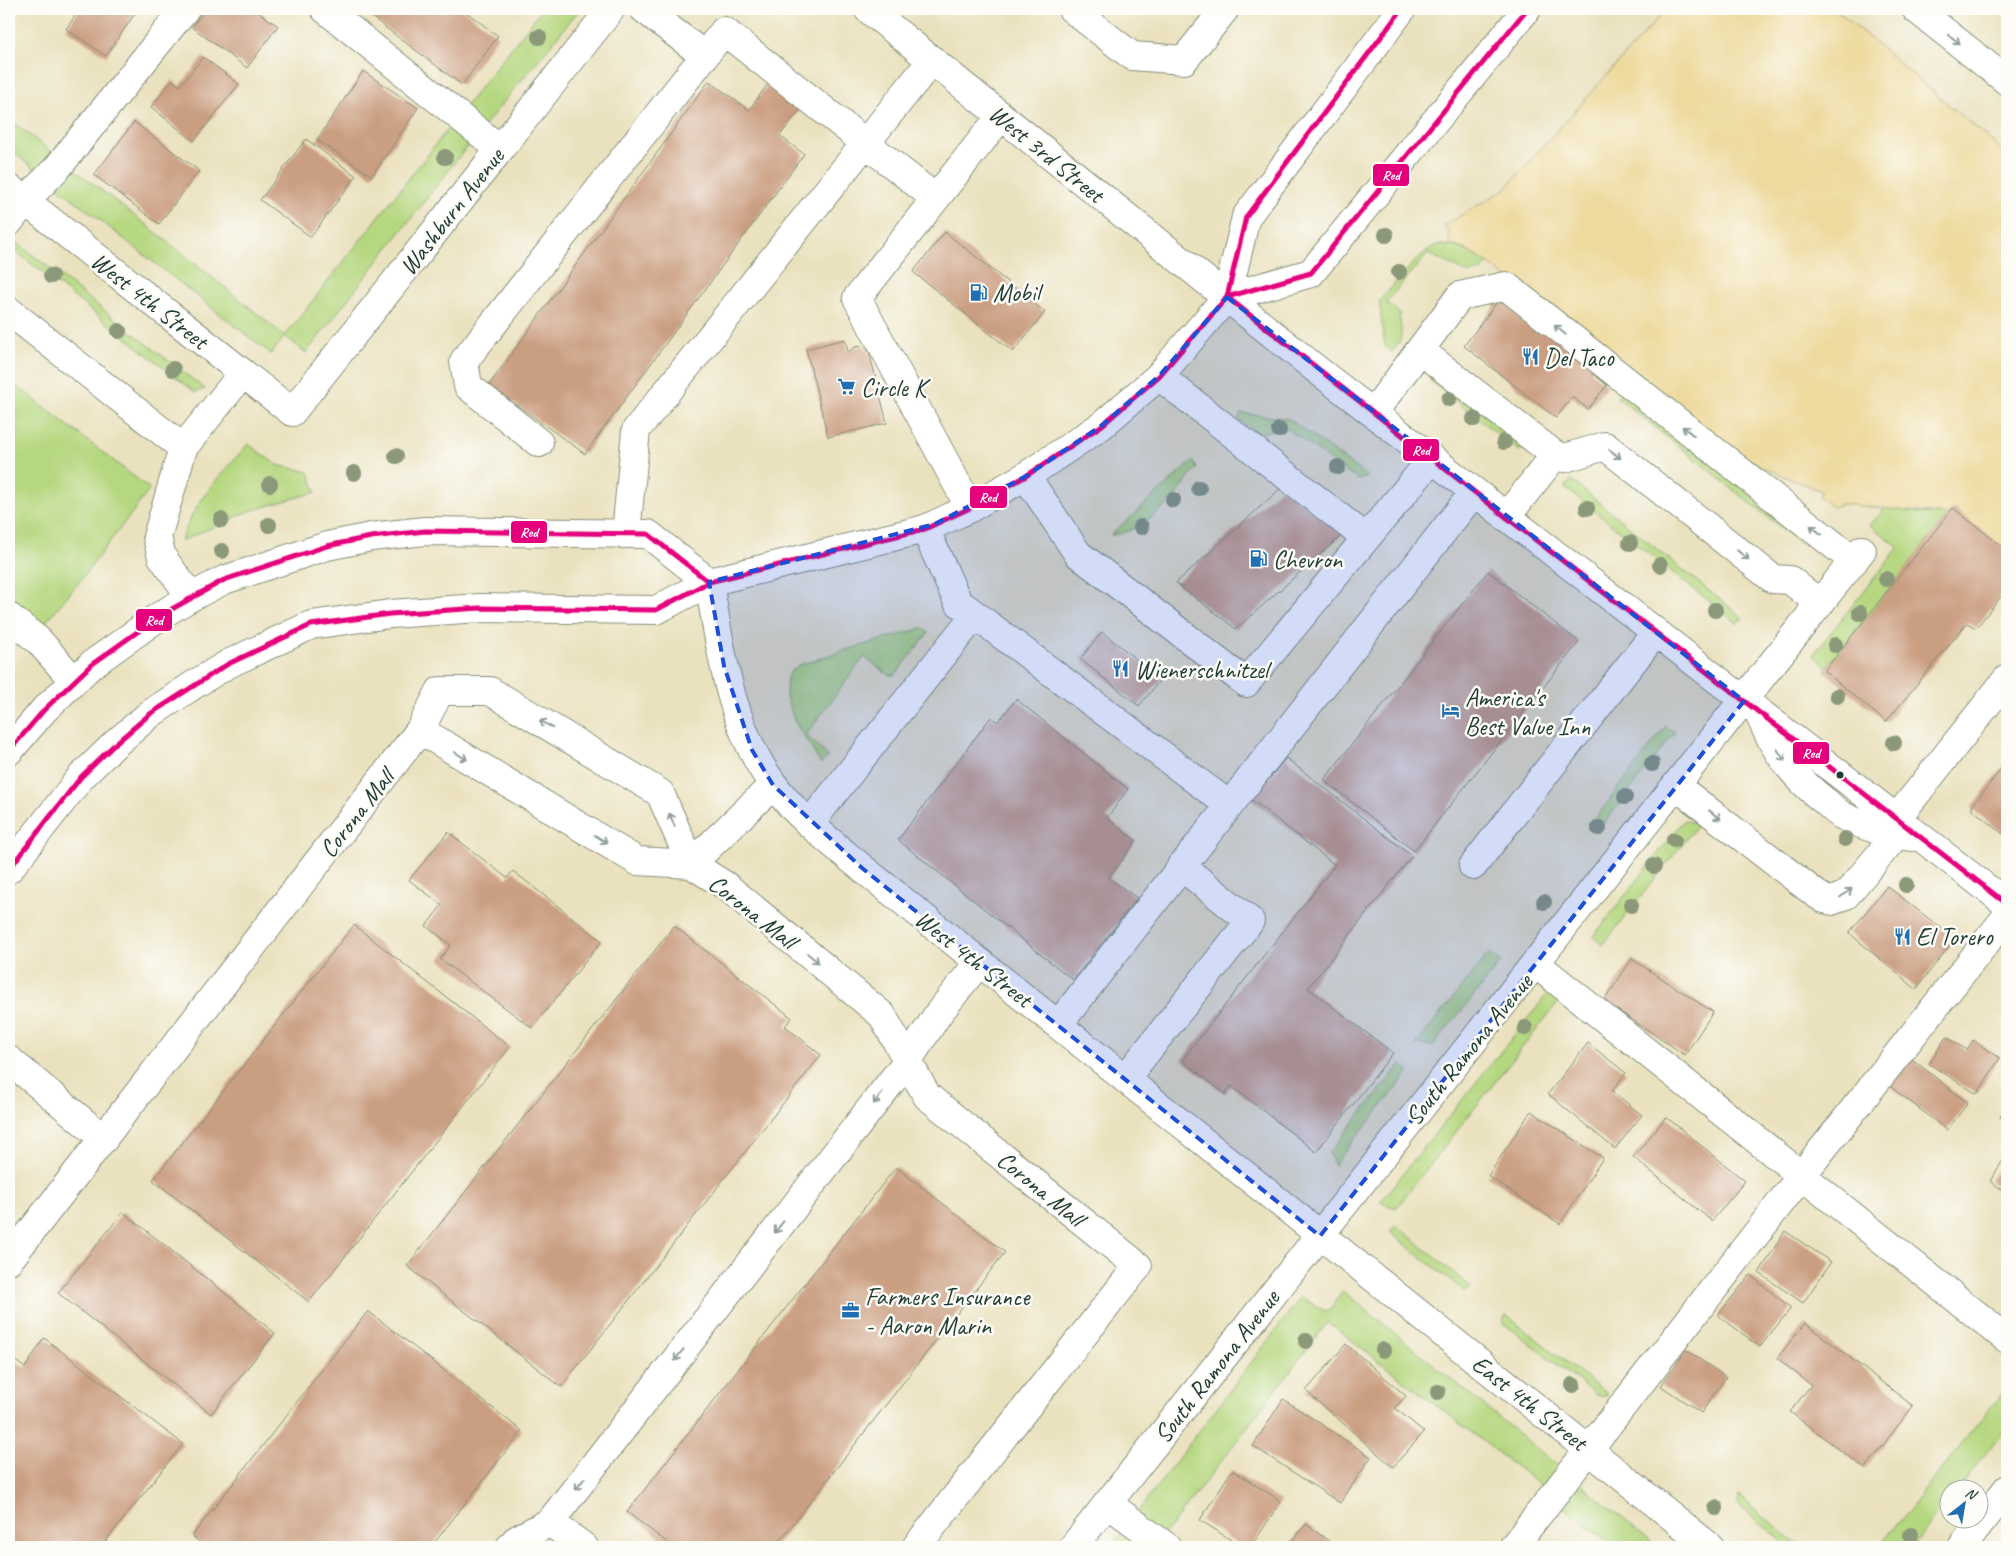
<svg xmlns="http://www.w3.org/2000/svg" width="2016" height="1556" font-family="Caveat,sans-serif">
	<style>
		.green { fill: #b5d77f; stroke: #6a8a5a }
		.sand { fill: #eeda9e; stroke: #868c69 }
		.building { fill: #ca9e81 }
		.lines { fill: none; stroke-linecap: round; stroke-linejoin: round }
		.minor-casing { stroke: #848f79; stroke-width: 30 }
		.major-casing { stroke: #848f79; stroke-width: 30 }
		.highway-casing { stroke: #848f79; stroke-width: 30 }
		.minor { stroke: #fff; stroke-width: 28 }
		.major { stroke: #fff; stroke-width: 28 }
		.highway { stroke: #fff; stroke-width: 28 }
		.bus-1-casing { stroke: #fdfcf7; stroke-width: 9 }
		.bus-1 { stroke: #e5007d; stroke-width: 5 }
		.tree { fill: #8b987a }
		.oneway { stroke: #8f9e9a }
		.marked { fill: #1d4ed8; fill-opacity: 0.2; stroke: #1d4ed8; stroke-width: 4; stroke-dasharray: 10 6; stroke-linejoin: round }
		.bus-dot { fill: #1f3d34; stroke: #fdfcf7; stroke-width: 2 }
		.labels { text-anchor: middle; stroke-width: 5; stroke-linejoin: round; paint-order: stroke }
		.street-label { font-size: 25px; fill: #1f3d34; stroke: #fdfcf7 }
		.poi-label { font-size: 25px; fill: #1f3d34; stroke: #fdfcf7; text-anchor: start }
		.line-badge { stroke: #fdfcf7; stroke-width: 2 }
		.badge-label { font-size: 14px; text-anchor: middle; font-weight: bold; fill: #fff }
	</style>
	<rect width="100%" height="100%" fill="#fdfcf7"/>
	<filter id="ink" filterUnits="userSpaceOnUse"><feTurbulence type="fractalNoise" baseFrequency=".02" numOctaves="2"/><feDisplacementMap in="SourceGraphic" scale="10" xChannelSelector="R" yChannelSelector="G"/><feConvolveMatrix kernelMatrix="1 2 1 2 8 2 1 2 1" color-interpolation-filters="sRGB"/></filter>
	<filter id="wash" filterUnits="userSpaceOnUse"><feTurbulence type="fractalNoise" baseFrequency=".0096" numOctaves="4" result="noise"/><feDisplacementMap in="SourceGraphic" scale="20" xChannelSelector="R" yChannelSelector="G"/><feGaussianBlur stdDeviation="1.12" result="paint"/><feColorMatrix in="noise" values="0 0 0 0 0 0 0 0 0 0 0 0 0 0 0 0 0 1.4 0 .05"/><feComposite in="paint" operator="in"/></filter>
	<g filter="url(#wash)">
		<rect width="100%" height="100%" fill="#eae1be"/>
		<!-- green -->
		<path class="green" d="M 542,9 L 580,9 L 466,148 L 306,353 L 285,336 L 271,354 L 9,149 L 9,119 L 162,237 L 285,336 Z
			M 15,243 L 20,245 L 205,389 L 195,392 L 9,246 Z
			M 1437,245 C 1458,244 1472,253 1489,263 L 1481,271 L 1470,274 L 1428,254 L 1386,302 L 1399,313 C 1401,332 1405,336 1392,352 L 1385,346 L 1379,301 C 1392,288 1421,250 1437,245 Z
			M 1436,378 L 1523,443 L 1523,448 L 1519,451 L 1430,381 Z
			M 9,380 L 150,489 L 80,581 L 44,624 L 9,597 Z
			M 1621,392 L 1804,538 L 1800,543 L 1617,397 Z
			M 1241,413 L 1289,419 L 1368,477 L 1358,480 L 1287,429 L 1257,433 L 1238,419 Z
			M 248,444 L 277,465 L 309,472 L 316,492 L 250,511 L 181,541 C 194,501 221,475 248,444 Z
			M 1193,461 L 1197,468 C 1189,476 1185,484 1178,493 C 1164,510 1134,534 1111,535 Z
			M 1571,480 L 1743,618 L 1737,623 L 1565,488 Z
			M 1885,508 L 1919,513 L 1948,515 L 1827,667 L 1813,655 L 1899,547 L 1870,525 Z
			M 923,628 L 928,633 L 897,673 L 894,675 L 889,675 L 864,657 L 806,735 L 828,756 L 821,764 L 795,722 L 786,696 L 787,678 L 792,670 L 799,665 L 839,652 Z
			M 1666,726 L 1675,732 L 1598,831 L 1587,829 Z
			M 1684,820 L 1698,824 L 1603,945 L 1593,937 Z
			M 1489,953 L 1501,962 L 1433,1046 L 1416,1044 Z
			M 1548,993 L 1559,1001 L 1396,1208 L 1380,1202 Z
			M 1401,1064 L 1410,1071 L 1334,1165 L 1329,1153 Z
			M 1396,1225 L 1471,1287 L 1465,1292 L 1390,1232 Z
			M 1343,1291 L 1658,1547 L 1616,1547 L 1563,1507 L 1540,1485 L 1328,1322 L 1155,1547 L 1111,1547 L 1301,1297 L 1325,1311 L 1331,1309 Z
			M 1506,1315 L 1607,1394 L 1602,1397 L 1596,1395 L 1502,1322 Z
			M 2007,1387 L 2007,1426 L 1959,1488 L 1948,1488 L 1948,1501 L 1912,1547 L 1879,1547 Z
			M 1739,1496 L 1802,1547 L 1789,1547 L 1738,1505 Z"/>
		<!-- sand -->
		<path class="sand" d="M 1666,9 L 1835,9 L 2007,154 L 2007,550 L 1953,509 L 1948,515 L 1842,504 L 1832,507 L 1819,496 L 1822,491 L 1762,467 L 1739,454 L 1489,264 L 1463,248 L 1450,245 L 1448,229 L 1443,226 L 1504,190 Z"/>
		<g id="blocks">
			<!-- building -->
			<path class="building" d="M 80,9 L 138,9 L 106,56 L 66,29 Z
				M 205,9 L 254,9 L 278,26 L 247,68 L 192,27 Z
				M 367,9 L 462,9 L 498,36 L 462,85 L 365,12 Z
				M 203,57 L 239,84 L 194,141 L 151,107 L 172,80 L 180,86 Z
				M 363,71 L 418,108 L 372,176 L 317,140 Z
				M 773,77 L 806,101 L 780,136 L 804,154 L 585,454 L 489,385 L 709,81 L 749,110 Z
				M 134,122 L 199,171 L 159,224 L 94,175 Z
				M 306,139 L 356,176 L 311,237 L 260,200 Z
				M 945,232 L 1045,312 L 1013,352 L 913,272 Z
				M 1503,294 L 1595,367 L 1591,372 L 1607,385 L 1588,409 L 1572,397 L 1556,418 L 1464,346 Z
				M 845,339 L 848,352 L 855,347 L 863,346 L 869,351 L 887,423 L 828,437 L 806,349 Z
				M 1281,488 L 1343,534 L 1236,629 L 1176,583 Z
				M 1953,508 L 2007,550 L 2007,589 L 1976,628 L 1967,623 L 1886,722 L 1824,671 Z
				M 1488,571 L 1579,642 L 1414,851 L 1324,780 Z
				M 1102,632 L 1161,679 L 1139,706 L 1080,659 Z
				M 1016,699 L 1128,789 L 1107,818 L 1136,841 L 1109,878 L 1137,898 L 1073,980 L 898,840 L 991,717 L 998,722 Z
				M 1286,758 L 1412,856 L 1308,988 L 1393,1053 L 1316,1152 L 1231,1086 L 1225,1094 L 1182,1060 L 1335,865 L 1252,800 Z
				M 2007,761 L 2007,837 L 1971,808 Z
				M 448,832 L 507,878 L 513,871 L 602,941 L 532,1028 L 440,959 L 451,945 L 426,926 L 442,905 L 409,880 Z
				M 1887,886 L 1955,939 L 1916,989 L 1849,933 Z
				M 354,925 L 510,1047 L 309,1302 L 153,1180 Z
				M 674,926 L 792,1018 L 785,1026 L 821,1055 L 561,1387 L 407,1266 Z
				M 1632,959 L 1713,1012 L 1685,1055 L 1604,1001 Z
				M 1946,1037 L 1967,1050 L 1973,1040 L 2000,1058 L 1977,1094 L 1929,1064 Z
				M 1588,1043 L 1626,1073 L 1612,1091 L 1642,1115 L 1615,1149 L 1548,1094 Z
				M 1908,1056 L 1968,1103 L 1947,1130 L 1887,1084 Z
				M 2007,1107 L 2007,1122 L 2000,1117 Z
				M 1531,1111 L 1603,1158 L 1560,1224 L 1488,1176 Z
				M 1666,1117 L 1745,1181 L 1712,1221 L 1633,1157 Z
				M 2007,1154 L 2007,1193 L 1990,1181 Z
				M 896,1167 L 1005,1252 L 775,1547 L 673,1547 L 627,1512 Z
				M 123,1212 L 275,1333 L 211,1414 L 58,1293 Z
				M 1785,1231 L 1831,1262 L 1803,1303 L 1759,1273 Z
				M 1750,1275 L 1791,1308 L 1760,1347 L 1718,1315 Z
				M 368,1311 L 522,1431 L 431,1547 L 206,1547 L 192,1536 Z
				M 1805,1323 L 1913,1406 L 1865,1469 L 1790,1412 L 1811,1385 L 1777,1358 Z
				M 44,1338 L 183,1444 L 101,1547 L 9,1547 L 9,1364 L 13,1359 L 25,1368 Z
				M 1346,1344 L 1406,1396 L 1395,1408 L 1424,1432 L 1393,1467 L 1306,1391 Z
				M 1686,1350 L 1726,1377 L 1701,1413 L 1661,1386 Z
				M 1283,1399 L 1371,1457 L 1340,1503 L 1253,1446 Z
				M 1232,1470 L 1281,1501 L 1251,1547 L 1242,1547 L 1200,1520 Z
				M 1306,1524 L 1337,1547 L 1288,1547 Z"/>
		</g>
	</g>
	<g filter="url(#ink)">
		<use href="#blocks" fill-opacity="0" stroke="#848f79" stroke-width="1"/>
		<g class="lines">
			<defs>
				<path id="minor" d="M 325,9 L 500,149
					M 644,9 L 705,56
					M 868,9 L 1316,369 L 2007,904
					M 1072,9 L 1132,56 L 1184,60 L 1225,9
					M 9,188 L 292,412 L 611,9
					M 9,222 L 25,201 L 58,167 L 185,9
					M 9,311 L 183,448 L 157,537 L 162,557 L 191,597
					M 1421,351 L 1555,455 L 1565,458 L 1605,446 L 1773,579 L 1790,580 L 1820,604
					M 1159,376 L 1366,538
					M 1373,413 L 1460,296 L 1506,286 L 1854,561
					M 539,443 L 468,386 L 464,361 L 724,31 L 935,198
					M 183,448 L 243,373
					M 1026,476 L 1078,554 L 1246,683 L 1432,459
					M 970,508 L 857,298 L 1001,116
					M 1506,517 L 1555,455
					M 925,529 L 958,602 L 1229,805
					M 626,534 L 636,430 L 932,60
					M 709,582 C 721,652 730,726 773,784 C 797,817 831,842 862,868 L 1710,1547
					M 9,617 L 39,641 L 74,681
					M 1761,718 C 1776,754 1796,779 1827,803 C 1832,808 1838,814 1845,817 C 1866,828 1888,833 1912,837
					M 420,730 L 637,861 L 691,864 L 726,886 L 882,1015 L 927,1096 L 1138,1266 L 916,1547
					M 1676,786 L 1816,894 L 1824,899 L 1832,901 L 1846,895 L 1897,834 L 1897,818 L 2007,679
					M 810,823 L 974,616
					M 691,864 L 773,785
					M 1473,866 L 1656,632
					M 1536,964 L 2007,1339
					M 1058,1025 L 1474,492
					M 9,1060 L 104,1139
					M 1125,1079 L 1250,921 L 1181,866
					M 9,1260 L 420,730 L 440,691 L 490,691 L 660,793 L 691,864
					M 1107,1503 L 1167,1547
					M 550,1522 L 584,1547
					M 510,1547 L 516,1540 L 550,1522 L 908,1060 L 938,1014 L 979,962
					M 1073,1547 L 1862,550
					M 1513,1547 L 1802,1175 L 2007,916
					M 1962,1547 L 2007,1489"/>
				<path id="major" d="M 1227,297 L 1311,273 L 1527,9
					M 9,751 L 44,710 L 91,665 L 161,615 L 191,597 L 224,580 L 327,546 L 371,537 L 425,531 L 648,534 L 709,582
					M 9,869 L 81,777 L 115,744 L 150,714 L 195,684 L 228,664 L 311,625 L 390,614 L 480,608 L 656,610 L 709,582 L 925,529 L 970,508 L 1026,476 L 1101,426 L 1159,376 L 1227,297 L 1246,217 L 1402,9"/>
				<path id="highway" d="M 1916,9 L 2007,81"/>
			</defs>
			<!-- minor casing -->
			<use href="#minor" class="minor-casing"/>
			<!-- major casing -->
			<use href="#major" class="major-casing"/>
			<!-- highway casing -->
			<use href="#highway" class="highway-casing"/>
			<!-- minor -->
			<use href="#minor" class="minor"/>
			<!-- major -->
			<use href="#major" class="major"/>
			<!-- highway -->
			<use href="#highway" class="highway"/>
			<defs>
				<path id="bus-1" d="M 1227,297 L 1506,517 L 2007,904
					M 1227,297 L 1311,273 L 1527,9
					M 9,751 L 44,710 L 91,665 L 161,615 L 224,580 L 327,546 L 371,537 L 425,531 L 648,534 L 709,582
					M 9,869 L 81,777 L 115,744 L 150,714 L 228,664 L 311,625 L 390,614 L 480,608 L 656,610 L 709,582 L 925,529 L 970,508 L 1026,476 L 1101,426 L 1159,376 L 1227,297 L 1246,217 L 1402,9"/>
			</defs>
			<!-- bus-1 casing -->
			<use href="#bus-1" class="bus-1-casing"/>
			<!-- bus-1 -->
			<use href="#bus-1" class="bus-1"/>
		</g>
		<!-- trees -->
		<g class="tree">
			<circle cx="539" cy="37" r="8"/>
			<circle cx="445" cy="157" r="8"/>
			<circle cx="1386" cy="235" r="8"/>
			<circle cx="1399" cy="272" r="8"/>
			<circle cx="51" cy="276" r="8"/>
			<circle cx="119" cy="331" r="8"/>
			<circle cx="173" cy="369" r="8"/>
			<circle cx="1449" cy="399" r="8"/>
			<circle cx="1474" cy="419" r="8"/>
			<circle cx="1279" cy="430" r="8"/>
			<circle cx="1504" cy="442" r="8"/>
			<circle cx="396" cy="456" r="8"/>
			<circle cx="1338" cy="467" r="8"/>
			<circle cx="354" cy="473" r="8"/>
			<circle cx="270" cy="484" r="8"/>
			<circle cx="1199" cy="488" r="8"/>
			<circle cx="1173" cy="500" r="8"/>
			<circle cx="1587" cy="508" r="8"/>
			<circle cx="221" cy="520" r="8"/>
			<circle cx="269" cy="525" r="8"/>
			<circle cx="1141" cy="527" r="8"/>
			<circle cx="1630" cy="543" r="8"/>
			<circle cx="222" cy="551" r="8"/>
			<circle cx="1660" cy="565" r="8"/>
			<circle cx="1886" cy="579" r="8"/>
			<circle cx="1715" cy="610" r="8"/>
			<circle cx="1860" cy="613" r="8"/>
			<circle cx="1835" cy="645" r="8"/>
			<circle cx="1837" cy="696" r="8"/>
			<circle cx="1894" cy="743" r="8"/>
			<circle cx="1652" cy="764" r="8"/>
			<circle cx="1625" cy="797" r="8"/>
			<circle cx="1599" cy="828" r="8"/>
			<circle cx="1845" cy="839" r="8"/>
			<circle cx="1674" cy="840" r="8"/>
			<circle cx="1654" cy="866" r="8"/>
			<circle cx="1906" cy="885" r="8"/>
			<circle cx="1544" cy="902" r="8"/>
			<circle cx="1631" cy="905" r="8"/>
			<circle cx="1525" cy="1028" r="8"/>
			<circle cx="1306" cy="1341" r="8"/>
			<circle cx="1383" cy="1350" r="8"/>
			<circle cx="1573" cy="1385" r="8"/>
			<circle cx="1438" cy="1392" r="8"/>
			<circle cx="1716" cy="1508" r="8"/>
			<circle cx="1911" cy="1535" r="8"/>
		</g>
		<!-- one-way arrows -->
		<defs><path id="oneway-shaft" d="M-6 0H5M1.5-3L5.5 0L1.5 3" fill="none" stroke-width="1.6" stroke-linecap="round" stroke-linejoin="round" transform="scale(1.25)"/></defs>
		<g class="oneway">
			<use href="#oneway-shaft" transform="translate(1954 39) rotate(39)"/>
			<use href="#oneway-shaft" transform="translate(1560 330) rotate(-141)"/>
			<use href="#oneway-shaft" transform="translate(1688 431) rotate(-142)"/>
			<use href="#oneway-shaft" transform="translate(1615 454) rotate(38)"/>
			<use href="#oneway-shaft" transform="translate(1816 530) rotate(-142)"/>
			<use href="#oneway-shaft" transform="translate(1743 555) rotate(38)"/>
			<use href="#oneway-shaft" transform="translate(546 724) rotate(-150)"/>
			<use href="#oneway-shaft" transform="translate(1781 755) rotate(57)"/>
			<use href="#oneway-shaft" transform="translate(461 756) rotate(32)"/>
			<use href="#oneway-shaft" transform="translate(1715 815) rotate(38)"/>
			<use href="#oneway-shaft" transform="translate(672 820) rotate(-113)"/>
			<use href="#oneway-shaft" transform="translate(601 839) rotate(31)"/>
			<use href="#oneway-shaft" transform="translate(1846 893) rotate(-37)"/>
			<use href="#oneway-shaft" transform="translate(813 958) rotate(40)"/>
			<use href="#oneway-shaft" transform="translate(878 1098) rotate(128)"/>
			<use href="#oneway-shaft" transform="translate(779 1227) rotate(128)"/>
			<use href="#oneway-shaft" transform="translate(679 1355) rotate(128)"/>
			<use href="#oneway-shaft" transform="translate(580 1484) rotate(128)"/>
		</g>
	</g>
	<!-- marked area -->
	<path class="marked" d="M 1227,297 L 1744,701 L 1320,1236 L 862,868 L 773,785 L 752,750 L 724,666 L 709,582 L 935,524 L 1026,476 L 1101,426 L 1159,376 Z"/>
	<!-- icons -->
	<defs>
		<symbol id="fuel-bare" viewBox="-9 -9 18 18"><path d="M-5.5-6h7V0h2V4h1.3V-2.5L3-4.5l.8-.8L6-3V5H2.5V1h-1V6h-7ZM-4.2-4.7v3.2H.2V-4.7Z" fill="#1f6fb2" stroke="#fdfcf7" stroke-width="2.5" paint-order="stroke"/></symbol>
		<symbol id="restaurant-bare" viewBox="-9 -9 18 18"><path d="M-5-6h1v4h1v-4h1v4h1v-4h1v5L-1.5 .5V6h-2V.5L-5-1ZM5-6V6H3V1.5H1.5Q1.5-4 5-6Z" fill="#1f6fb2" stroke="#fdfcf7" stroke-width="2.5" paint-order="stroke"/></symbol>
		<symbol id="supermarket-bare" viewBox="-9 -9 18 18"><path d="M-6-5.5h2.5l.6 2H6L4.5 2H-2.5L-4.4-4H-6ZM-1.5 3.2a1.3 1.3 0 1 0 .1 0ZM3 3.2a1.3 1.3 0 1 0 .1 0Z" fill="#1f6fb2" stroke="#fdfcf7" stroke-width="2.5" paint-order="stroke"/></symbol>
		<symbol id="hotel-bare" viewBox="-9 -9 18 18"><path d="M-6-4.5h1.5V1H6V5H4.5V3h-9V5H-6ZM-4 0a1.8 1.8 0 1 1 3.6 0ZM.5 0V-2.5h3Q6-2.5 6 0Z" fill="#1f6fb2" stroke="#fdfcf7" stroke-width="2.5" paint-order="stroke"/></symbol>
		<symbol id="office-bare" viewBox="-9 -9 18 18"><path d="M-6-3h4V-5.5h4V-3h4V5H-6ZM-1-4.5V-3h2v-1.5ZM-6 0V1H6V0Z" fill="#1f6fb2" stroke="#fdfcf7" stroke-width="2.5" paint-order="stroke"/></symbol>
	</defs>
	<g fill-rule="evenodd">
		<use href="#fuel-bare" x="966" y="280" width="25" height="25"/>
		<use href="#restaurant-bare" x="1518" y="344" width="25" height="25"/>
		<use href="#supermarket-bare" x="834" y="374" width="25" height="25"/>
		<use href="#fuel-bare" x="1246" y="546" width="25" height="25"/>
		<use href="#restaurant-bare" x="1108" y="656" width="25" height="25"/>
		<use href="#hotel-bare" x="1438" y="698" width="25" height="25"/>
		<use href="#restaurant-bare" x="1890" y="924" width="25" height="25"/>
		<use href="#office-bare" x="838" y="1298" width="25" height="25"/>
	</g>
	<!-- markers -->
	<circle class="bus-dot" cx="1840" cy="775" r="4.5"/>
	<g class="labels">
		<!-- street labels -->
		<g class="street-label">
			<text transform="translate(1047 153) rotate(39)" y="9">West 3rd Street</text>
			<text transform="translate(451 211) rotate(-52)" y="9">Washburn Avenue</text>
			<text transform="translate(150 300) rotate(38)" y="9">West 4th Street</text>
			<text transform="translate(356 813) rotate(-52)" y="9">Corona Mall</text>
			<text transform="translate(753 911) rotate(38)" y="9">Corona Mall</text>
			<text transform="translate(974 958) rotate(38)" y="9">West 4th Street</text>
			<text transform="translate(1468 1049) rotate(-51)" y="9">South Ramona Avenue</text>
			<text transform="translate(1041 1188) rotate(39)" y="9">Corona Mall</text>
			<text transform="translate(1216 1366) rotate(-52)" y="9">South Ramona Avenue</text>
			<text transform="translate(1530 1402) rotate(38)" y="9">East 4th Street</text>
		</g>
		<!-- poi labels -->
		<g class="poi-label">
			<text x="993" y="301">Mobil</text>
			<text x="1544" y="366">Del Taco</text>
			<text x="861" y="396">Circle K</text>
			<text x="1273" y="568">Chevron</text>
			<text x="1135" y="678">Wienerschnitzel</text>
			<text x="1465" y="706">America's<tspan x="1465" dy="29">Best Value Inn</tspan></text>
			<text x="1916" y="945">El Torero</text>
			<text x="865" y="1305">Farmers Insurance<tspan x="865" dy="29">- Aaron Marin</tspan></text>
		</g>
	</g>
	<g class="line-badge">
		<rect x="1372" y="163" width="38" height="24" rx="5" fill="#e5007d"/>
		<rect x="1402" y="438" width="38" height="24" rx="5" fill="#e5007d"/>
		<rect x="969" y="485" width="39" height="24" rx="5" fill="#e5007d"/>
		<rect x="510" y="520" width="38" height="24" rx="5" fill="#e5007d"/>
		<rect x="135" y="608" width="38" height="24" rx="5" fill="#e5007d"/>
		<rect x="1792" y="741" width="38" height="24" rx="5" fill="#e5007d"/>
	</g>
	<g class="badge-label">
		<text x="1391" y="180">Red</text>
		<text x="1421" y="455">Red</text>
		<text x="988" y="502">Red</text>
		<text x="529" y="537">Red</text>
		<text x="154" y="625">Red</text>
		<text x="1811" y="758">Red</text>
	</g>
	<!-- margin -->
	<rect width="2016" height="1556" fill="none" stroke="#fdfcf7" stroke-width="30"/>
	<!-- north arrow -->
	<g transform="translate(1964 1504) rotate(31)"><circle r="24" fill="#fdfcf7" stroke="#a4b0a9"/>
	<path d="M0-4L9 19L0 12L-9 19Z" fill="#1f6fb2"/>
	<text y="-8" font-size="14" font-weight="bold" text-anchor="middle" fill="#1f3d34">N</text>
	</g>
</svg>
